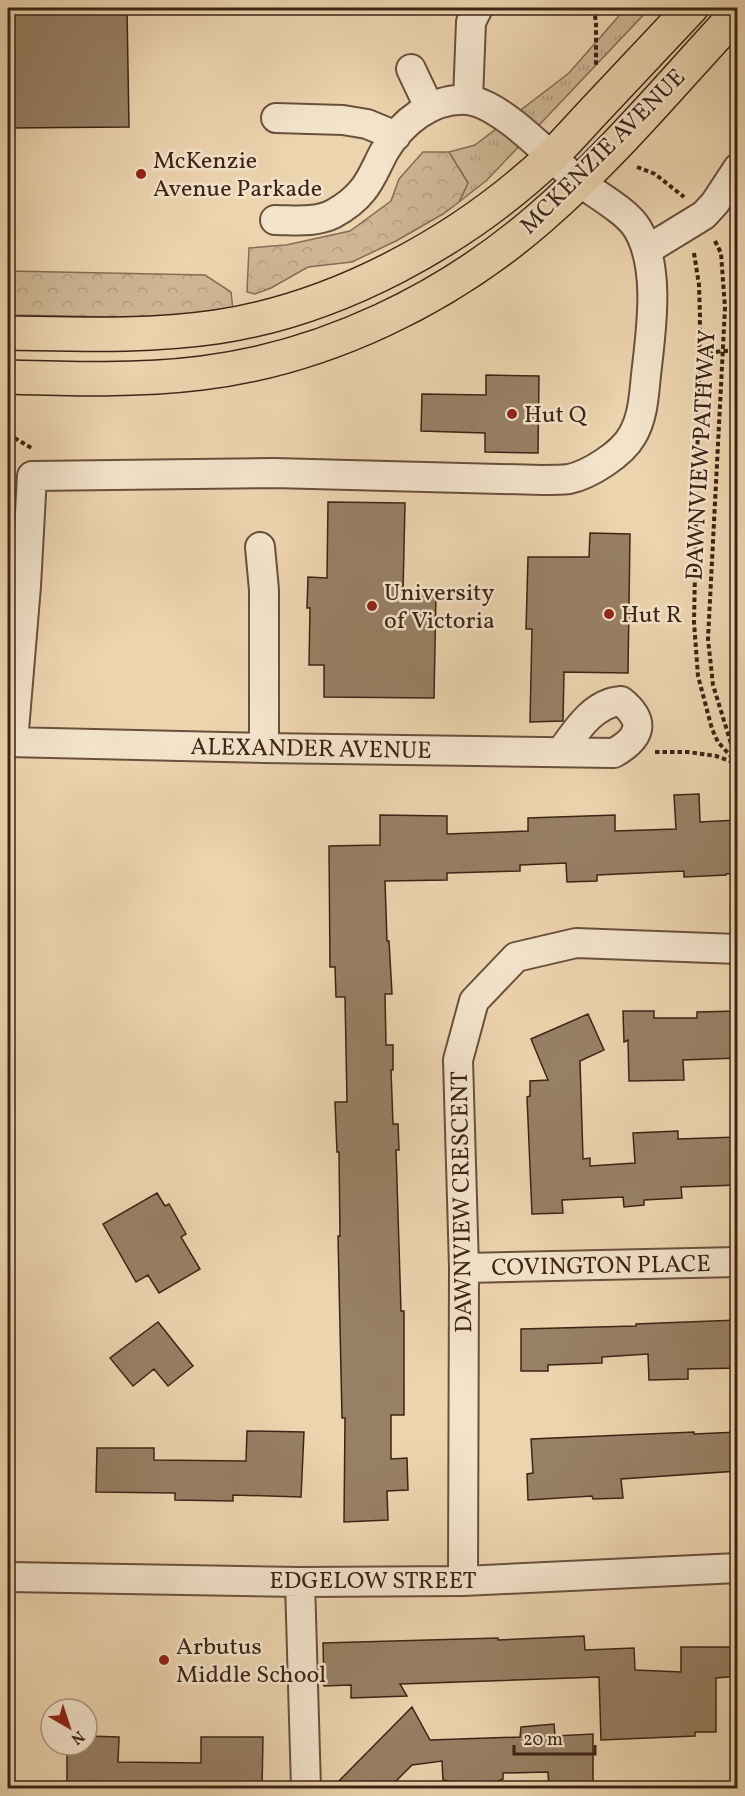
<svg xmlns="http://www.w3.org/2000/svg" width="745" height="1796" font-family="Vollkorn,serif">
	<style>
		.grass { fill: url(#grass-tufts); stroke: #866d55; stroke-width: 1.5 }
		.forest { fill: url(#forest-crowns); stroke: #866d55; stroke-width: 1.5 }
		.building { fill: #988065; stroke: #3d2415; stroke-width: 1.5 }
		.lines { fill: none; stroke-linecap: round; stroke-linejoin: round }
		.minor-casing { stroke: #69503c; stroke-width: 32 }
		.major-casing { stroke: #3d2415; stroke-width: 36 }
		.path { stroke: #3d2415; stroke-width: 4; stroke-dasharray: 4.5 3; stroke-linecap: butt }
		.minor { stroke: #f3e3cb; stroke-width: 28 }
		.major { stroke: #ecd4af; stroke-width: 33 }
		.poi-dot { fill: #8f2418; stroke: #f3e3cb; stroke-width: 2 }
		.labels { text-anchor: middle; stroke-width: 5; stroke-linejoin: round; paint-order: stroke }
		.street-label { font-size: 24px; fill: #3d2415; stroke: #f3e3cb }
		.poi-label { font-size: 24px; fill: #3d2415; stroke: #f3e3cb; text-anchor: start }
	</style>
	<defs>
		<pattern id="grass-tufts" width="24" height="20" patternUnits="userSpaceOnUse" patternTransform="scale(1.5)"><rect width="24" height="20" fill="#ceb695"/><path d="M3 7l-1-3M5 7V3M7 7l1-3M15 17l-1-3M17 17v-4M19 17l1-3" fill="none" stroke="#b29c80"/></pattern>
		<pattern id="forest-crowns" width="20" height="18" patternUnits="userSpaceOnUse" patternTransform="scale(1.5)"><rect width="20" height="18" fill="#ceb695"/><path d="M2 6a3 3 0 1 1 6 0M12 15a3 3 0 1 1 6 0" fill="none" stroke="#b29c80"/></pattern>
	</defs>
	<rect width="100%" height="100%" fill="#ecd4af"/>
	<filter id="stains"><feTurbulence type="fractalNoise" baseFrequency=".00333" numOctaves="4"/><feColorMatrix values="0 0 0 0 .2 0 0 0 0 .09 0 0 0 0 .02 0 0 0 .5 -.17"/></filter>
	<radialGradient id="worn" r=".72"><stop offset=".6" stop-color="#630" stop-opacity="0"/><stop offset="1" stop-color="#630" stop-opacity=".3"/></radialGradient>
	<!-- grass -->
	<path class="grass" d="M 623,8 L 650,8 L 487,180 L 459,202 L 468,183 L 449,152 L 475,145 L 569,73 L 618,17 Z"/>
	<!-- forest -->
	<path class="forest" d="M 423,152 L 449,152 L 468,183 L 459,202 L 443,214 L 396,241 L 352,262 L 308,267 L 271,288 L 255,294 L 247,292 L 249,248 L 286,245 L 350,231 L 391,201 L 399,179 Z
		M 8,271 L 205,275 L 231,292 L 233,310 L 173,318 L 8,315 Z"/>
	<!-- building -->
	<path class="building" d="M 8,8 L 127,8 L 129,127 L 8,128 Z
		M 486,375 L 539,376 L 538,453 L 485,452 L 485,433 L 421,431 L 422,394 L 486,395 Z
		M 328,502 L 405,503 L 403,593 L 436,594 L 434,698 L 324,697 L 324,665 L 309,665 L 310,608 L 307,608 L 308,577 L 327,578 Z
		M 590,533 L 630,534 L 628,673 L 564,672 L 563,721 L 530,722 L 532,629 L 526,629 L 528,557 L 589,557 Z
		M 699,794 L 700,822 L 738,820 L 738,873 L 726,874 L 726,875 L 684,877 L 684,871 L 597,875 L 597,881 L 567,882 L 566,863 L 520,865 L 520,871 L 447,873 L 447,880 L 385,881 L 387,941 L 389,941 L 392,994 L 385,994 L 386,1045 L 393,1045 L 393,1070 L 391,1070 L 393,1124 L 398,1124 L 399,1150 L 396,1150 L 401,1311 L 404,1311 L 404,1415 L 391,1415 L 391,1459 L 407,1458 L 408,1490 L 387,1491 L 388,1520 L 344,1522 L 345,1418 L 342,1418 L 338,1236 L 340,1236 L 339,1152 L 337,1152 L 335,1102 L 347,1102 L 345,997 L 336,997 L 335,967 L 330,967 L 329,846 L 380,845 L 380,815 L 447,816 L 447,834 L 528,831 L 528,818 L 615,815 L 615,831 L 676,829 L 674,795 Z
		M 623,1011 L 654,1011 L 654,1018 L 697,1018 L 697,1012 L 738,1011 L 738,1058 L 683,1060 L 684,1080 L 629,1081 L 628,1040 L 624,1042 Z
		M 588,1014 L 604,1050 L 580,1061 L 583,1159 L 590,1158 L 590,1166 L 635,1163 L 633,1133 L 678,1131 L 678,1139 L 738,1137 L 738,1185 L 681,1187 L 682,1198 L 644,1200 L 644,1205 L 624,1207 L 623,1197 L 562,1200 L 563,1213 L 532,1214 L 527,1097 L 530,1096 L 530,1081 L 548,1080 L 531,1039 Z
		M 157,1193 L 165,1206 L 169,1204 L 186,1234 L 181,1237 L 200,1269 L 159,1293 L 148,1275 L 136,1282 L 103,1224 Z
		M 738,1320 L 738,1368 L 688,1369 L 688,1379 L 649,1380 L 648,1354 L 602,1357 L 602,1363 L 548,1365 L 548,1371 L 521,1371 L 521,1329 L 636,1326 L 636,1324 Z
		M 158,1322 L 193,1366 L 168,1386 L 154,1369 L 133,1386 L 110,1358 Z
		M 247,1431 L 304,1432 L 301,1497 L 233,1495 L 233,1501 L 175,1500 L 175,1493 L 96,1492 L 97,1448 L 154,1448 L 154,1460 L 246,1461 Z
		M 694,1432 L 694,1434 L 738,1432 L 738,1471 L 621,1479 L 623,1498 L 593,1499 L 592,1496 L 528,1500 L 527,1474 L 533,1473 L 531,1439 Z
		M 584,1636 L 585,1650 L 634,1648 L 635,1670 L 681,1672 L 681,1647 L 738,1647 L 738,1676 L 716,1678 L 716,1732 L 695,1732 L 695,1736 L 601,1740 L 599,1677 L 400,1684 L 407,1696 L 351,1698 L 351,1685 L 324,1686 L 323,1643 L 498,1638 L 498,1640 Z
		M 412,1707 L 430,1740 L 520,1737 L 521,1727 L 554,1724 L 555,1736 L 593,1734 L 593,1787 L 549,1788 L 548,1772 L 503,1773 L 503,1779 L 481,1788 L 458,1788 L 458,1783 L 443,1780 L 442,1761 L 412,1765 L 389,1788 L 332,1788 Z
		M 87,1736 L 119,1737 L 118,1762 L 201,1763 L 201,1737 L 263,1737 L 262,1788 L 67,1788 L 67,1745 L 87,1745 Z"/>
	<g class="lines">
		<defs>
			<path id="minor" d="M 411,69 L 429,107
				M 468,100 L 471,22 L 478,8
				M 276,118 L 343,120 L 367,124 L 396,136
				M 647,250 L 704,215 L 715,203 L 738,168
				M 260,547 L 264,590 L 264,748
				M 8,742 L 264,748 L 614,753 C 640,738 647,722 621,701 C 593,703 576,731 561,752
				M 13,742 L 26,586 L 32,476 L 274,473 L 542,480 C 551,480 561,480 569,479 C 589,475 622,454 632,436 C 643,418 644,395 646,375 C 651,331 661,267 637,228 C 626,210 593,193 577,180 C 551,158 502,104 468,100 C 432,97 401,123 384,152 C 377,165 371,181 362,191 C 354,201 344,208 333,214 C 315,223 294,220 275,220
				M 464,1268 L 738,1262
				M 8,1577 L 300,1582 L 463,1581 L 738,1568
				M 463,1581 L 464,1268 L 458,1060 L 474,1001 L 516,957 L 576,943 L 738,949
				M 300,1582 L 306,1788"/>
			<path id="major" d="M 8,333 C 77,334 147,337 216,327 C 338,309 462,241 551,157 C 566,142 580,126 595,110 C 627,76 659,42 691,8
				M 8,377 C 72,379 138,381 202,373 C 325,358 447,299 540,218 C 612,156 673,82 738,12"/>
		</defs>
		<!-- minor casing -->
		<use href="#minor" class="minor-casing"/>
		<!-- major casing -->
		<use href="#major" class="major-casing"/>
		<!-- path -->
		<path class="path" d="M 594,8 L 596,23 L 596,67
			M 637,167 L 655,174 L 684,197
			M 715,241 L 721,253 L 725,308 L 708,639 L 713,685 L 737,763
			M 694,253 L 699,285 L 700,317 L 694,622 L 698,676 L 712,729 L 718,742 L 736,762
			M 701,353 L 738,350
			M 8,434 L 33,449
			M 655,752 L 688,752 L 716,756 L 736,763"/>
		<!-- minor -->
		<use href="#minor" class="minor"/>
		<!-- major -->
		<use href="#major" class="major"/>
	</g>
	<!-- markers -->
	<g class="poi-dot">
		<circle cx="141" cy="174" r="6"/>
		<circle cx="512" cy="414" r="6"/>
		<circle cx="372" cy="606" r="6"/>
		<circle cx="609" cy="614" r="6"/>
		<circle cx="164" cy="1660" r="6"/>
	</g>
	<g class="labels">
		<!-- street labels -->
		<g class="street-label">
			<text transform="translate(602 151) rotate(-45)" y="8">MCKENZIE AVENUE</text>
			<text transform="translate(700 455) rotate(-87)" y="8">DAWNVIEW PATHWAY</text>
			<text transform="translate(311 748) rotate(1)" y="8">ALEXANDER AVENUE</text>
			<text transform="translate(461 1202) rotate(-91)" y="8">DAWNVIEW CRESCENT</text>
			<text transform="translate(601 1265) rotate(-1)" y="8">COVINGTON PLACE</text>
			<text x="373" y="1588">EDGELOW STREET</text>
		</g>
		<!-- poi labels -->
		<g class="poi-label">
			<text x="153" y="168">McKenzie<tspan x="153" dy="28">Avenue Parkade</tspan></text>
			<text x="524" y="422">Hut Q</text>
			<text x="384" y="600">University<tspan x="384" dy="28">of Victoria</tspan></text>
			<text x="621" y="622">Hut R</text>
			<text x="176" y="1654">Arbutus<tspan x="176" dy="28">Middle School</tspan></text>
		</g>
	</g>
	<!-- margin -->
	<rect width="745" height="1796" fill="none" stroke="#ecd4af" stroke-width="30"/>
	<rect x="9" y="9" width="727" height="1778" fill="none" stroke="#3d2415" stroke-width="3"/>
	<rect x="15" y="15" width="715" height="1766" fill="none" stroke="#3d2415" stroke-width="1.5"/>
	<!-- north arrow -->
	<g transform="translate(69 1727) rotate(141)"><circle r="28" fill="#f3e3cb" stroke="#aa9782" stroke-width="1.5"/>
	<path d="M0-4.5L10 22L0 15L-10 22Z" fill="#8f2418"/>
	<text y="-9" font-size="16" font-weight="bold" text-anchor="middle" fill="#3d2415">N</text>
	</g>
	<!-- scale -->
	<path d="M514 1745v9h81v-9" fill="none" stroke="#3d2415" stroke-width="3"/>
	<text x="523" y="1745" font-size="18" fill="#3d2415" stroke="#f3e3cb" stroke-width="4.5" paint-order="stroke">20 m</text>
	<rect width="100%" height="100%" filter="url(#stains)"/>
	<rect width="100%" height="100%" fill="url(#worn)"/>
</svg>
